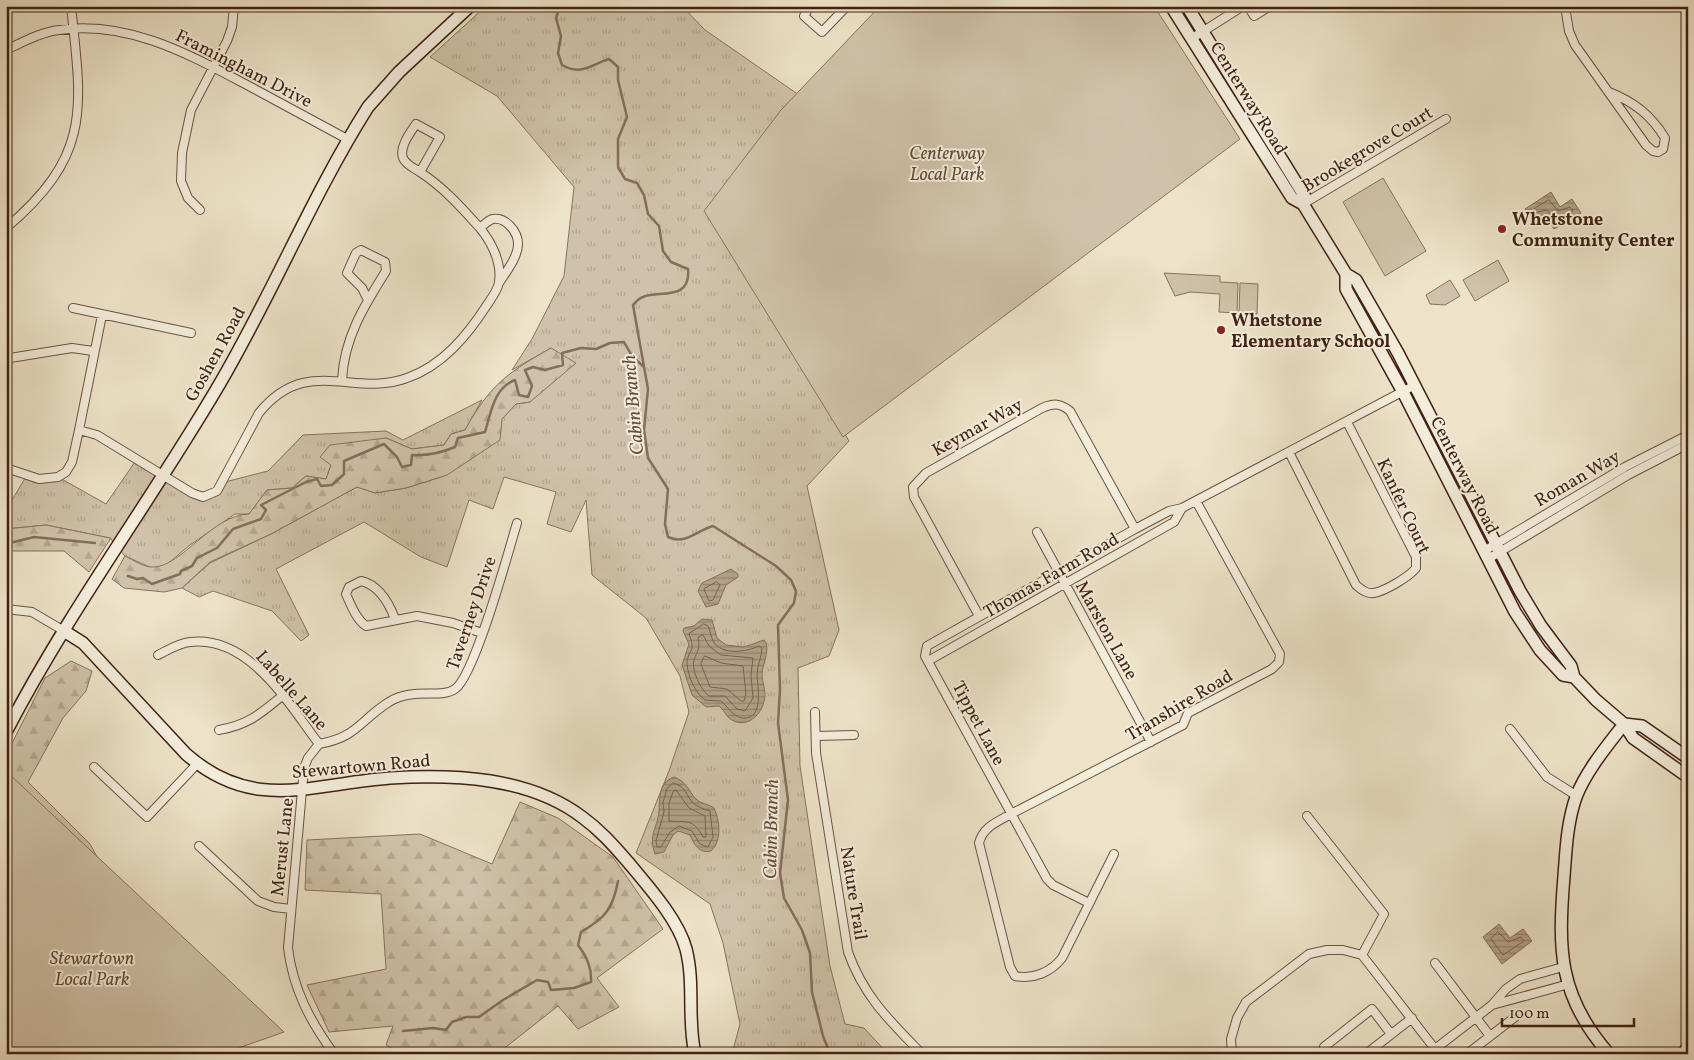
<svg xmlns="http://www.w3.org/2000/svg" width="1694" height="1060" font-family="Vollkorn,serif">
	<style>
		.grass { fill: url(#grass-tufts); stroke: #88725e }
		.forest { fill: url(#forest-firs); stroke: #88725e }
		.green { fill: #d0c2aa; stroke: #88725e }
		.water { fill: url(#water-rules); stroke: #856e5a }
		.lines { fill: none; stroke-linecap: round; stroke-linejoin: round }
		.shore { stroke: #7a614e; stroke-width: 1 }
		.stream { stroke: #856e5a; stroke-width: 2.5 }
		.street-casing { stroke: #6c523f; stroke-width: 10 }
		.secondary-casing { stroke: #412111; stroke-width: 14 }
		.street { stroke: #f3eddc; stroke-width: 8 }
		.secondary { stroke: #f3eddc; stroke-width: 11 }
		.poi-dot { fill: #8f2418; stroke: #f3eddc; stroke-width: 2 }
		.labels { text-anchor: middle; stroke-width: 4; stroke-linejoin: round; paint-order: stroke }
		.street-label { font-size: 18px; fill: #412111; stroke: #f3eddc }
		.park-label { font-size: 18px; font-style: italic; fill: #654937; stroke: #f3eddc }
		.poi-label { font-size: 18px; font-weight: bold; fill: #412111; stroke: #f3eddc; text-anchor: start }
		.water-label { font-size: 19px; font-style: italic; fill: #694e3b; stroke: #f3eddc }
	</style>
	<defs>
		<pattern id="grass-tufts" width="24" height="20" patternUnits="userSpaceOnUse" patternTransform="scale(1.25)"><rect width="24" height="20" fill="#d0c2aa"/><path d="M3 7l-1-3M5 7V3M7 7l1-3M15 17l-1-3M17 17v-4M19 17l1-3" fill="none" stroke="#b4a691"/></pattern>
		<pattern id="forest-firs" width="22" height="20" patternUnits="userSpaceOnUse" patternTransform="scale(1.25)"><rect width="22" height="20" fill="#d0c2aa"/><path d="M5 1l3.5 6h-7zM16 11l3.5 6h-7z" fill="#b4a691"/></pattern>
		<pattern id="water-rules" width="6" height="5" patternUnits="userSpaceOnUse" patternTransform="scale(1.25)"><rect width="6" height="5" fill="#b3a18a"/><path d="M0 2.5h6" fill="none" stroke="#93836f"/></pattern>
	</defs>
	<rect width="100%" height="100%" fill="#ede3c9"/>
	<filter id="stains"><feTurbulence type="fractalNoise" baseFrequency=".004" numOctaves="4"/><feColorMatrix values="0 0 0 0 .2 0 0 0 0 .09 0 0 0 0 .02 0 0 0 .5 -.17"/></filter>
	<radialGradient id="worn" r=".72"><stop offset=".6" stop-color="#630" stop-opacity="0"/><stop offset="1" stop-color="#630" stop-opacity=".3"/></radialGradient>
	<!-- grass -->
	<path class="grass" d="M 486,6 L 682,6 L 705,30 L 812,104 L 721,227 L 849,441 L 807,486 L 839,630 L 829,656 L 798,668 L 800,766 L 830,966 L 845,1024 L 864,1028 L 888,1054 L 732,1054 L 740,1024 L 723,943 L 710,904 L 636,853 L 669,771 L 689,712 L 680,676 L 646,618 L 592,575 L 586,500 L 571,532 L 547,524 L 556,492 L 504,477 L 493,509 L 469,500 L 447,567 L 421,557 L 364,522 L 276,569 L 309,635 L 301,641 L 272,611 L 213,591 L 199,597 L 182,588 L 210,563 L 271,534 L 357,487 L 375,493 L 406,488 L 447,475 L 516,404 L 530,402 L 551,348 L 512,370 L 532,339 L 564,276 L 574,187 L 497,96 L 430,57 Z
		M 482,400 L 465,430 L 451,434 L 444,445 L 412,449 L 386,438 L 331,465 L 326,479 L 306,476 L 292,488 L 267,490 L 249,514 L 235,514 L 190,545 L 166,565 L 152,568 L 125,556 L 110,538 L 46,525 L 6,529 L 6,510 L 27,475 L 58,477 L 106,504 L 137,459 L 203,497 L 221,483 L 268,471 L 303,435 L 386,431 L 403,440 Z"/>
	<!-- forest -->
	<path class="forest" d="M 551,348 L 576,363 L 530,402 L 516,404 L 502,419 L 500,440 L 447,475 L 406,488 L 375,493 L 357,487 L 271,534 L 210,562 L 182,588 L 164,592 L 124,588 L 112,579 L 125,556 C 133,560 145,568 154,567 C 182,566 212,515 249,514 L 267,490 L 292,488 L 306,476 L 326,479 L 331,465 L 320,457 L 330,445 L 386,438 L 412,449 L 444,445 L 451,434 L 465,430 C 490,385 507,373 551,348 Z
		M 46,525 L 110,538 L 111,538 L 89,572 L 64,551 L 6,551 L 6,529 Z
		M 71,661 L 92,671 L 86,691 L 63,718 L 28,782 L 90,844 L 103,868 L 6,812 L 6,755 L 45,678 Z
		M 520,802 L 558,818 L 613,857 L 663,929 L 597,978 L 619,1007 L 578,1029 L 558,1006 L 497,1054 L 403,1054 L 386,1045 L 393,1026 L 329,1032 L 307,985 L 386,969 L 381,894 L 305,890 L 307,840 L 420,834 L 492,864 Z"/>
	<!-- green -->
	<path class="green" d="M 880,6 L 1154,6 L 1240,139 L 843,437 L 704,211 L 781,110 Z
		M 1383,178 L 1426,251 L 1385,276 L 1343,202 Z
		M 1498,260 L 1509,281 L 1475,301 L 1463,280 Z
		M 1164,273 L 1220,276 L 1220,282 L 1238,283 L 1237,313 L 1219,312 L 1220,294 L 1190,292 L 1175,296 Z
		M 1450,280 L 1460,296 L 1445,305 L 1430,304 L 1426,295 Z
		M 1240,283 L 1258,284 L 1257,314 L 1239,313 Z
		M 6,771 L 284,1032 L 227,1052 L 228,1054 L 6,1054 Z"/>
	<!-- water -->
	<path class="water" d="M 1551,192 L 1560,207 L 1572,199 L 1581,213 L 1554,229 L 1545,215 L 1533,221 L 1525,209 Z
		M 731,569 L 738,574 L 738,577 L 726,585 L 718,604 L 706,607 L 698,591 L 702,583 Z
		M 702,619 L 712,620 L 717,638 L 726,645 L 744,647 L 764,640 L 766,643 C 769,653 763,663 762,674 C 762,683 767,692 764,701 C 761,717 744,730 729,718 C 726,715 723,709 719,706 L 706,707 L 692,695 L 682,665 L 689,644 L 683,631 L 684,628 L 694,626 Z
		M 674,777 C 687,782 688,790 696,799 C 701,804 709,804 714,808 C 720,821 722,841 711,851 C 699,854 694,844 690,835 L 678,831 L 673,835 L 664,852 L 655,854 C 648,834 657,830 659,811 C 660,798 658,783 674,777 Z
		M 1499,924 L 1510,938 L 1523,929 L 1532,941 L 1502,964 L 1483,937 Z"/>
	<g class="lines">
		<!-- shore -->
		<path class="shore" d="M 1549,200 L 1558,211 L 1570,207 L 1573,211 L 1556,221 L 1547,210 L 1533,213 L 1534,209 Z
			M 717,582 L 720,585 L 713,600 L 709,601 L 704,589 Z
			M 704,624 L 708,626 C 710,630 711,637 713,641 C 722,656 746,652 759,646 L 762,648 C 762,657 757,665 757,675 C 757,684 765,720 743,718 C 733,717 728,707 721,701 L 705,700 C 695,693 688,676 687,664 C 687,649 697,654 689,634 Z
			M 703,635 L 709,646 L 721,655 L 753,658 L 751,675 L 753,698 L 745,711 L 737,709 L 725,696 L 709,696 C 701,690 691,670 694,660 C 697,651 701,648 698,638 Z
			M 705,656 L 721,663 L 743,666 L 746,694 L 744,701 L 741,701 L 727,689 L 710,687 L 701,664 Z
			M 673,783 C 684,785 686,794 692,802 C 697,807 704,809 710,811 L 713,837 L 708,847 L 700,844 L 692,831 L 679,826 L 670,832 L 661,847 L 657,847 L 656,841 L 664,812 L 663,802 L 667,789 Z
			M 676,790 L 689,808 L 705,816 L 706,837 L 703,837 C 692,817 686,823 669,821 L 669,803 L 673,792 Z
			M 1498,932 L 1508,942 L 1521,937 L 1524,941 L 1503,955 L 1491,939 Z"/>
		<!-- stream -->
		<path class="stream" d="M 560,6 L 556,18 L 561,36 L 558,53 L 562,65 C 582,76 590,65 609,59 L 618,67 L 618,80 L 627,117 L 618,139 L 618,167 L 625,179 L 637,183 L 644,195 L 648,214 L 659,226 L 663,251 L 671,262 L 688,269 C 691,302 658,290 643,297 C 639,298 636,302 633,305 L 648,389 L 644,430 L 648,458 L 668,489 L 665,524 L 668,537 C 686,545 696,531 713,526 L 776,566 L 791,580 L 796,591 L 794,603 L 778,625 L 780,689 L 778,723 L 788,800 L 780,873 L 784,898 L 802,930 L 810,953 L 812,992 L 823,1036 L 830,1054
			M 6,544 L 34,537 L 95,543
			M 128,576 L 137,579 L 143,578 L 152,584 L 180,574 L 181,571 L 192,566 L 197,558 L 217,548 L 233,529 L 261,519 L 266,510 L 261,505 L 306,482 L 317,479 L 321,486 L 332,485 L 344,474 L 344,461 L 384,444 L 397,457 L 402,467 L 411,465 L 412,455 C 428,456 441,453 455,447 L 458,438 L 485,432 C 491,412 494,388 515,380 L 519,395 L 528,397 L 532,386 L 525,370 L 533,367 L 545,370 L 563,365 L 562,353 L 581,348 L 596,349 L 610,343 L 624,342 L 632,356 L 644,367
			M 403,1031 L 433,1028 L 446,1030 L 452,1022 L 466,1017 L 479,1017 L 503,1000 L 537,980 L 548,982 L 551,990 L 574,988 L 591,982 C 592,967 586,956 578,945 L 581,932 C 605,918 613,909 618,881
			M 237,1054 L 260,1054
			M 289,1054 L 294,1051 L 297,1054"/>
		<defs>
			<path id="street" d="M 810,6 L 804,16 L 822,32 L 847,6
				M 1248,6 L 1254,16 L 1270,6
				M 1565,6 L 1569,31 L 1575,45 L 1646,145 L 1653,151 L 1658,152 L 1663,149 L 1665,138 C 1651,115 1634,102 1609,92
				M 1191,39 L 1243,6
				M 6,50 C 23,42 41,32 59,30 C 129,20 190,55 249,86 C 282,104 316,122 349,140
				M 1303,204 L 1446,119
				M 200,210 L 188,198 L 181,181 L 182,153 L 191,110 L 227,41 L 232,27 L 234,6
				M 6,228 C 92,155 82,109 71,6
				M 480,228 C 484,225 488,220 493,219 C 506,217 518,232 518,244 C 518,257 506,272 499,283
				M 73,308 L 191,333
				M 10,358 L 72,348 L 93,351
				M 342,380 C 344,338 364,306 386,271 L 385,262 L 361,250 L 356,253 L 347,273 L 362,288 L 368,300
				M 79,430 L 97,435 L 192,493 L 203,497 L 217,491 L 259,413 C 307,354 353,398 407,378 C 442,366 467,336 487,305 C 491,299 498,290 499,282 C 502,262 491,241 479,227 C 461,207 443,187 420,172 C 414,168 406,165 403,158 C 399,147 410,133 416,124 L 440,137 L 420,172
				M 1289,452 L 1356,585 C 1361,589 1366,594 1374,593 C 1385,591 1409,577 1416,568 L 1416,557 L 1347,422
				M 6,468 L 39,479 L 58,477 L 66,472 L 72,462 L 79,430 L 102,315
				M 1037,532 L 1151,742
				M 1484,551 L 1625,467 L 1688,435
				M 1488,559 L 1628,475 L 1688,444
				M 6,609 L 32,612 L 64,631
				M 979,616 L 914,497 L 913,487 L 926,473 L 1042,408 C 1054,403 1060,403 1070,411 L 1135,529
				M 395,619 C 389,603 379,585 361,581 L 349,587 L 346,594 C 351,605 356,619 366,626 L 417,616 L 453,623 L 482,633
				M 158,655 C 168,650 179,643 190,642 C 249,635 288,703 319,744
				M 928,661 L 1174,522 L 1182,508
				M 815,712 L 816,753 L 848,952 C 864,997 890,1021 922,1054
				M 1510,729 L 1547,777 L 1577,796
				M 219,730 C 248,725 260,714 282,696
				M 816,736 L 854,735
				M 94,767 L 147,817 L 197,764
				M 1307,816 L 1384,914 L 1362,955
				M 199,846 L 258,901 L 274,907 L 291,909
				M 1114,854 L 1062,958 C 1051,972 1033,980 1015,976 L 1010,967 L 979,843 C 983,827 997,822 1011,814 L 1183,725 L 1188,713 L 1272,669 L 1279,662 L 1280,654 L 1196,501
				M 1089,903 L 1053,885 L 1047,879 L 925,656 L 927,646 L 1135,529 L 1169,511 L 1182,508 L 1415,385
				M 1435,963 L 1490,1036
				M 1492,1005 L 1569,984
				M 334,1054 C 310,1021 293,989 288,948 L 304,768 L 308,758 L 319,744 C 358,737 360,720 389,702 C 412,687 441,699 455,689 C 475,675 508,553 517,523
				M 1232,1054 L 1231,1039 L 1237,1018 L 1246,1002 L 1309,954 L 1327,950 L 1343,950 L 1362,955 L 1435,1049 L 1492,1005 L 1506,989 L 1520,979 L 1563,967
				M 1329,1054 L 1324,1047 L 1372,1009 L 1391,1034
				M 1366,1054 L 1412,1018
				M 1467,1054 L 1519,1014"/>
			<path id="secondary" d="M 1171,6 L 1292,198 L 1303,204 L 1346,274 L 1356,280 L 1398,353 L 1520,591 L 1541,626 L 1571,666 L 1574,677 L 1596,700 L 1624,724 L 1633,738 L 1688,777
				M 1187,6 L 1305,197 L 1303,204
				M 1346,274 L 1346,289 L 1403,392 L 1515,612 L 1540,650 L 1563,675 L 1574,677
				M 64,631 L 83,643 L 186,754 C 253,813 311,784 390,778 C 454,774 529,777 582,817 C 600,830 613,845 628,862 C 647,885 678,919 686,949 C 695,984 687,1019 695,1054
				M 1624,724 L 1642,726 L 1688,758
				M 6,732 C 67,614 148,505 216,390 C 271,298 311,197 368,107 L 399,72 L 470,6
				M 1609,1054 C 1558,996 1558,949 1564,876 C 1566,850 1567,823 1576,797 C 1586,771 1607,746 1624,724
				M 1683,1054 L 1688,1047"/>
		</defs>
		<!-- street casing -->
		<use href="#street" class="street-casing"/>
		<!-- secondary casing -->
		<use href="#secondary" class="secondary-casing"/>
		<!-- street -->
		<use href="#street" class="street"/>
		<!-- secondary -->
		<use href="#secondary" class="secondary"/>
	</g>
	<!-- markers -->
	<g class="poi-dot">
		<circle cx="1502" cy="229" r="5"/>
		<circle cx="1221" cy="330" r="5"/>
	</g>
	<g class="labels">
		<!-- street labels -->
		<g class="street-label">
			<text transform="translate(244 68) rotate(27)" y="6">Framingham Drive</text>
			<text transform="translate(1249 98) rotate(58)" y="6">Centerway Road</text>
			<text transform="translate(1367 149) rotate(-31)" y="6">Brookegrove Court</text>
			<text transform="translate(215 354) rotate(-61)" y="6">Goshen Road</text>
			<text transform="translate(977 427) rotate(-29)" y="6">Keymar Way</text>
			<text transform="translate(1465 475) rotate(63)" y="6">Centerway Road</text>
			<text transform="translate(1577 478) rotate(-30)" y="6">Roman Way</text>
			<text transform="translate(1404 506) rotate(65)" y="6">Kanfer Court</text>
			<text transform="translate(1051 575) rotate(-30)" y="6">Thomas Farm Road</text>
			<text transform="translate(471 613) rotate(-71)" y="6">Taverney Drive</text>
			<text transform="translate(1107 630) rotate(61)" y="6">Marston Lane</text>
			<text transform="translate(292 690) rotate(49)" y="6">Labelle Lane</text>
			<text transform="translate(1179 705) rotate(-31)" y="6">Transhire Road</text>
			<text transform="translate(979 723) rotate(62)" y="6">Tippet Lane</text>
			<text transform="translate(361 766) rotate(-5)" y="6">Stewartown Road</text>
			<text transform="translate(282 847) rotate(-84)" y="6">Merust Lane</text>
			<text transform="translate(854 893) rotate(81)" y="6">Nature Trail</text>
		</g>
		<!-- park labels -->
		<g class="park-label">
			<text x="947" y="159">Centerway<tspan x="947" dy="21">Local Park</tspan></text>
			<text x="92" y="964">Stewartown<tspan x="92" dy="21">Local Park</tspan></text>
		</g>
		<!-- poi labels -->
		<g class="poi-label">
			<text x="1512" y="225">Whetstone<tspan x="1512" dy="21">Community Center</tspan></text>
			<text x="1231" y="326">Whetstone<tspan x="1231" dy="21">Elementary School</tspan></text>
		</g>
		<!-- water labels -->
		<g class="water-label">
			<text transform="translate(632 405) rotate(-95)" y="7">Cabin Branch</text>
			<text transform="translate(770 829) rotate(-89)" y="7">Cabin Branch</text>
		</g>
	</g>
	<!-- margin -->
	<rect width="1694" height="1060" fill="none" stroke="#ede3c9" stroke-width="25"/>
	<rect x="8" y="8" width="1679" height="1045" fill="none" stroke="#412111" stroke-width="2.5"/>
	<rect x="12" y="12" width="1669" height="1035" fill="none" stroke="#412111"/>
	<!-- scale -->
	<path d="M1502 1018v8h132v-8" fill="none" stroke="#412111" stroke-width="2.5"/>
	<text x="1509" y="1018" font-size="15" fill="#412111" stroke="#f3eddc" stroke-width="4" paint-order="stroke">100 m</text>
	<rect width="100%" height="100%" filter="url(#stains)"/>
	<rect width="100%" height="100%" fill="url(#worn)"/>
</svg>
